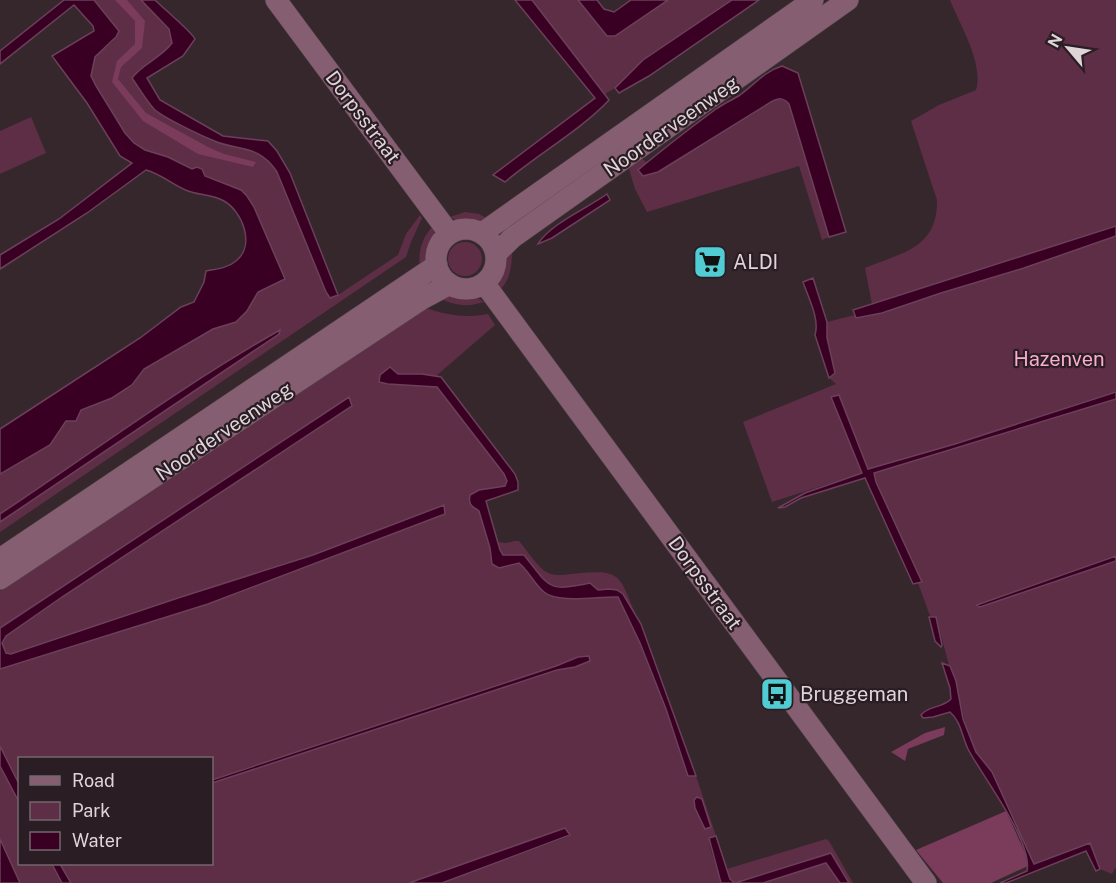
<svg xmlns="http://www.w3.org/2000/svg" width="1116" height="883" font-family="'Public Sans',sans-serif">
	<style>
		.green { fill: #5e2e46 }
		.forest { fill: #7b3b5b }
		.water { fill: #3a0023; stroke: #6c405a; stroke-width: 1.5 }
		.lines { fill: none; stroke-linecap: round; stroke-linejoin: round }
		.secondary-casing { stroke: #4f4349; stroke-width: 22 }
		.secondary { stroke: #865e71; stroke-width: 21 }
		.labels { text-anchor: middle; stroke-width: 4.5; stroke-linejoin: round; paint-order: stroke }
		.street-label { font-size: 20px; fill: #dfd5d9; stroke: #2b1d24 }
		.poi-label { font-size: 20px; fill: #dfd5d9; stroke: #2b1d24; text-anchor: start }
		.park-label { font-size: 20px; fill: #faabd0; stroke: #2b1d24 }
	</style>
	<rect width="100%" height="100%" fill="#36272d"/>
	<!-- green -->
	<path class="green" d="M 94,0 L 141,0 L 169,29 L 172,44 L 164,53 L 137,71 L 156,111 L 212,141 L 250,149 L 263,156 L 277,171 L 330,298 L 338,295 L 398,255 L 406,234 L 420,215 L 422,218 L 411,242 L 406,257 L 0,532 L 0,522 L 278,334 L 237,355 L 0,514 L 0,473 L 50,445 L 66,421 L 81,410 L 112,398 L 132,386 L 145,368 L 213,329 L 236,322 L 247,311 L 258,292 L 271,284 L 232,186 C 210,181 191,167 170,158 C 158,153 146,152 136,144 C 126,136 92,87 91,75 C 88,50 115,49 119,31 Z
		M 532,0 L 578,0 L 607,36 L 615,36 L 668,0 L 732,0 L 643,60 L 615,88 L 605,94 Z
		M 950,0 L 1116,0 L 1116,226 L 872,304 L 865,268 C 901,253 938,248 937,200 L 911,121 L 939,105 L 976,90 C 984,64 960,25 950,0 Z
		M 779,98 L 785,100 L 789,104 L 829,237 L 822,240 L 799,166 L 647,212 L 635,189 L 629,169 L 640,157 L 647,163 L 638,170 L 658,172 Z
		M 31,117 L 46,153 L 0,174 L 0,131 Z
		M 465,212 L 479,214 L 494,222 C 479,226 463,225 450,217 Z
		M 433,226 C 438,241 430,257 420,269 C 418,252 421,239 433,226 Z
		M 1116,236 L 1116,392 L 955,444 L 868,469 L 839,395 L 832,398 L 862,473 L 772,502 L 743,422 L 836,384 L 829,378 L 835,373 L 827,338 L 827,322 L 855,315 L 856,318 L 882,313 L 941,293 L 1024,268 Z
		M448 259a17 17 0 1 1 34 0a17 17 0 1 1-34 0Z
		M 512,249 C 512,265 511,279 499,291 C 494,274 501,261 512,249 Z
		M 445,291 L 475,296 L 484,302 C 469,307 456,306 441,299 Z
		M 419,306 C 445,314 460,319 488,314 L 495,325 L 436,376 L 398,374 L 393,372 L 388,384 L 437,387 L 504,474 L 507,482 L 505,486 L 479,490 L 471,506 L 479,510 L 490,548 L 492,564 L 509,565 L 519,563 L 525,568 L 543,591 L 618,596 L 640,643 L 666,709 L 688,776 L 696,776 L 716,836 L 709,838 L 710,847 L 721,883 L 442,883 L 570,836 L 409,883 L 71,883 L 60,864 L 212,864 L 212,783 L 562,669 L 578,657 L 556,666 L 212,780 L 212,758 L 20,758 L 19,784 L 0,746 L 0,669 L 119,631 L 445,514 L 444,505 L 313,555 L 178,598 L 11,654 L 6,653 L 2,643 L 6,636 L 62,597 L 352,406 L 349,398 L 0,628 L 0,591 Z
		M 1116,399 L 1116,556 L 977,605 L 980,607 L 1116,561 L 1116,867 L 1112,874 L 1100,869 L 1090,843 L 1034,864 L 992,772 L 976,752 L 966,728 L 956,681 L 949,665 L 936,617 L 931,617 L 929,613 L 918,583 L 921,582 L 876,482 L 874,473 Z
		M 515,541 L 519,541 C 526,549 539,569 548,573 C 555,576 564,575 571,574 C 623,569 618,573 637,618 L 623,594 L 609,589 L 598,590 L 590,583 L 562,588 L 547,584 L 518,554 L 503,555 L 497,542 L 506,543 Z
		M 0,766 L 19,802 L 20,864 L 52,864 L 62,883 L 20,883 L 0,839 Z
		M 826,839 L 829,841 L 853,883 L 849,883 L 830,853 L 741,882 L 735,883 L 730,879 L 727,869 Z
		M 826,863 L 840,883 L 763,883 Z"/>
	<!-- forest -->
	<path class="forest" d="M 115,0 L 127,0 L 145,21 L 142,48 L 121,67 L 118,79 L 146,113 L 208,147 L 224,154 L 256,162 L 253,167 L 198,154 L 143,121 L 112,82 L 117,61 L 135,44 L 135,21 Z
		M 945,727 L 944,735 L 908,749 L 905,761 L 891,752 L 925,733 Z
		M 1006,811 L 1027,857 L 1028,866 L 991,883 L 943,883 L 916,850 Z"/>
	<!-- water -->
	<path class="water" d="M 64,0 L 94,0 L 119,31 L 116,37 L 95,57 L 91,76 L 96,86 L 125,133 L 134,143 L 145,150 L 168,157 L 192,169 L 197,167 L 202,169 L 205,176 L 241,190 L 247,196 L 254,207 L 285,279 L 258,292 L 247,311 L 236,322 L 213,329 L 144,369 L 132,385 L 112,398 L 81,410 L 76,421 L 66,421 L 50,445 L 0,474 L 0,429 L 140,338 L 181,307 L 194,302 L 204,282 L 206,271 C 216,269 228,268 236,261 C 256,245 242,211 224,201 C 214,195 199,195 188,191 C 173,185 161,174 146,170 L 87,213 L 0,269 L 0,255 L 59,219 L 132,163 L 120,156 L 87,103 L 52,56 L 94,31 L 93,26 L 74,5 L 0,64 L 0,51 Z
		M 141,0 L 155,0 C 164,9 191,31 195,39 L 183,56 L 147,78 L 160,100 L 223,136 L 268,141 L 277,151 L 290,173 L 338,295 L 330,298 L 326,292 L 277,172 C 258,143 238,152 212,140 C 200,135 162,117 154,109 C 146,100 139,88 132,78 C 142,64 161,58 172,43 L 169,29 Z
		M 515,0 L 532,0 L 609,100 C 581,130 538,154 505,182 L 493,175 L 595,98 Z
		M 578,0 L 597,0 L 604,9 L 614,12 L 631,0 L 668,0 L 615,36 L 607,36 Z
		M 732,0 L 759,0 L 649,76 L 619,93 L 615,88 L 643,60 Z
		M 782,66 L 798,73 L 846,232 L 829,237 L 789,104 C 783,97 779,98 771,102 L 658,172 L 643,176 L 638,170 C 663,149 689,129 716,109 C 723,104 732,100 740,95 C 754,85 765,71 782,66 Z
		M 607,194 L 610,200 L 552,238 L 538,244 C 550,224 586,209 607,194 Z
		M 1116,226 L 1116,236 L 1024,268 L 941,293 L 882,313 L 856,318 L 853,310 Z
		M 813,278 L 827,322 L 827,338 L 835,373 L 829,378 L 815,335 C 820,319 808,297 803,282 Z
		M 280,330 L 279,334 L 0,522 L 0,514 C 93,452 183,385 280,330 Z
		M 390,367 L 398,374 L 422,374 L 441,377 L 515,474 L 518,482 L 518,490 L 486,501 L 500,550 L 503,555 L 524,555 C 551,588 546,592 590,583 L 598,590 L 609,589 L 617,590 L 623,594 L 641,624 L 696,776 L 688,776 L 666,709 L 640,643 L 618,597 C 599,596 558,604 544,592 C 534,584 529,571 519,563 L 499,568 L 492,564 L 490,548 L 479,511 C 472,506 468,505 470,495 L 479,490 L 505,486 L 507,481 L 504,474 L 437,387 L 388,384 L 379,382 L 380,375 Z
		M 1116,392 L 1116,399 L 874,473 L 876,482 L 922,582 L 913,584 L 865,478 L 801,498 L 785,507 L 778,508 L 805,493 L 862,473 L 831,397 L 839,395 L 868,469 L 955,444 Z
		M 349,397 L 352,406 L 62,597 L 6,636 L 2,643 L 6,653 L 11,654 L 178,598 L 313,555 L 444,505 L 445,514 L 208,604 L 0,669 L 0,628 Z
		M 1116,556 L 1116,561 L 980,607 L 977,605 Z
		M 936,617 L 942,645 L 941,647 L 935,641 L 929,617 Z
		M 589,656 L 590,661 L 575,667 L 557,670 L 212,783 L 212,780 L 556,666 L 578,657 Z
		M 942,663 L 950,666 L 956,681 L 963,719 L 976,752 L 992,772 L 1034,864 L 1090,843 L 1100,869 L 1096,871 L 1086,851 L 1006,883 L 1000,883 L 1027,871 C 1033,841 982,776 968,749 C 962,737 961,721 950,712 L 933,717 L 923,718 L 921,715 C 927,706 943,708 951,699 L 950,688 Z
		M 0,746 L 19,784 L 19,802 L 0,766 Z
		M 697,797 L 702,799 L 711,827 L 705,829 L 695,808 L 694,800 Z
		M 565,828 L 570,835 L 442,883 L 409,883 Z
		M 716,836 L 730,879 L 735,883 L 831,853 L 849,883 L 840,883 L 826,863 L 763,883 L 721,883 L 709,838 Z
		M 0,839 L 20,883 L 0,883 Z
		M 52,864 L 60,864 L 71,883 L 62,883 Z"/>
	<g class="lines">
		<defs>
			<path id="secondary" d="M 276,0 L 449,233
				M436 259a30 30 0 1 1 60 0a30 30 0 1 1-60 0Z
				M 482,233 L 813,0
				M 496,254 L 512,238 L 848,0
				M 484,283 L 926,883
				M 0,559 L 437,265
				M 0,579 L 422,299 L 450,284"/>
		</defs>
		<!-- secondary casing -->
		<use href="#secondary" class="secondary-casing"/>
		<!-- secondary -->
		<use href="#secondary" class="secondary"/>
	</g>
	<!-- icons -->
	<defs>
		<symbol id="supermarket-square" viewBox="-11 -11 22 22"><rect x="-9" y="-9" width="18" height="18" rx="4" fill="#51ccd3" stroke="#2b1d24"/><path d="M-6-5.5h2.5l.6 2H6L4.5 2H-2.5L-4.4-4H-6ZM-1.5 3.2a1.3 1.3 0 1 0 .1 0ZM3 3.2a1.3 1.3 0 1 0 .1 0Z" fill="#111"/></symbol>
		<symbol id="bus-square" viewBox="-11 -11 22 22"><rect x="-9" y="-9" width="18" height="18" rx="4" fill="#51ccd3" stroke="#2b1d24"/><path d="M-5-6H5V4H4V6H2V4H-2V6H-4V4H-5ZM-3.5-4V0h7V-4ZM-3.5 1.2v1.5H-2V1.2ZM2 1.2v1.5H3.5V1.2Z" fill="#111"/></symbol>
	</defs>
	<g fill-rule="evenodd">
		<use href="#supermarket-square" x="691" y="243" width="38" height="38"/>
		<use href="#bus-square" x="758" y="675" width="38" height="38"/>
	</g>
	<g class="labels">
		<!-- street labels -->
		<g class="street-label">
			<text transform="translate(363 117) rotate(53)" y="7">Dorpsstraat</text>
			<text transform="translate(671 126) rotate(-35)" y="7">Noorderveenweg</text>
			<text transform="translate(224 431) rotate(-34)" y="7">Noorderveenweg</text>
			<text transform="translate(705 583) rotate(54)" y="7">Dorpsstraat</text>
		</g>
		<!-- poi labels -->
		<g class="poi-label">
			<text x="733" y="269">ALDI</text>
			<text x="800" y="701">Bruggeman</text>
		</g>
		<!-- park labels -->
		<g class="park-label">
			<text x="1059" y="366">Hazenven</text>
		</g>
	</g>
	<!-- legend -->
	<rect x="18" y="757" width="195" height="108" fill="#2b1d24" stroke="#73676c" stroke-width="1.5"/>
	<rect x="30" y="776" width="30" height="9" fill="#865e71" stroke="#73676c" stroke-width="1.5"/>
	<text x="72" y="787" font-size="18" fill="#dfd5d9">Road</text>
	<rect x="30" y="802" width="30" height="18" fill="#5e2e46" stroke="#73676c" stroke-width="1.5"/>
	<text x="72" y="817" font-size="18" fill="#dfd5d9">Park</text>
	<rect x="30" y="832" width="30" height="18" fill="#3a0023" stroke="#73676c" stroke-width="1.5"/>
	<text x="72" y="847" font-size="18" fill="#dfd5d9">Water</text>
	<!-- north arrow -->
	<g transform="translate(1068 48) rotate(299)" stroke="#2b1d24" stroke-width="4.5" paint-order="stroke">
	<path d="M0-4.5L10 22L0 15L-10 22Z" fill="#dfd5d9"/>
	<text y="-9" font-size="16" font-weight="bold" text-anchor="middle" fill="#dfd5d9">N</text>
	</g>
</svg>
